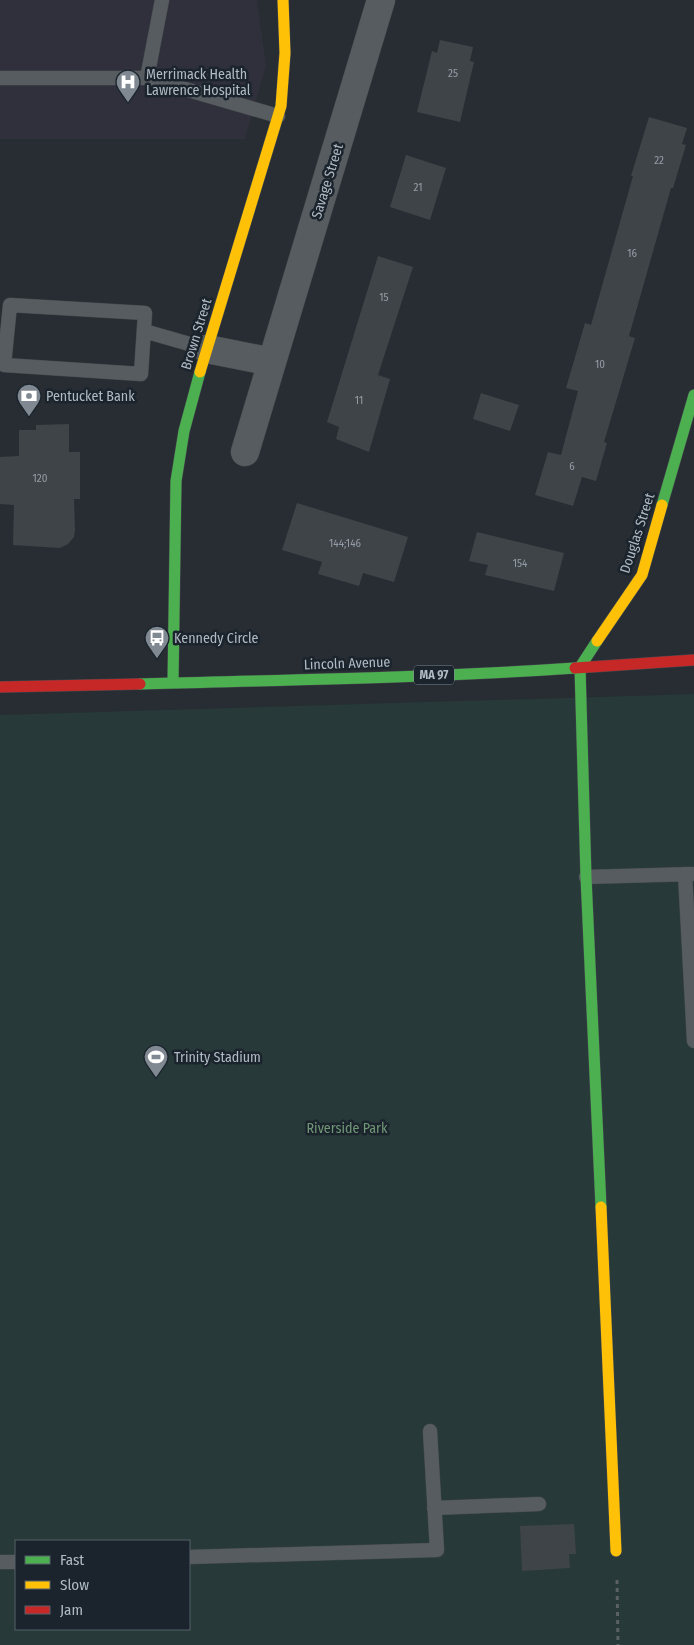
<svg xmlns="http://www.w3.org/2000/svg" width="694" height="1645" font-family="'Fira Sans Condensed',sans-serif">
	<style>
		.medical { fill: #2f303b }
		.green { fill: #273939; fill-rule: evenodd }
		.building { fill: #3f4449 }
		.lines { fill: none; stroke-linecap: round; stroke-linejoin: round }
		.lane-casing { stroke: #44494d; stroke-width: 15 }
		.street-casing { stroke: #44494d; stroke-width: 29 }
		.fast-casing { stroke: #44494d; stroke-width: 12 }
		.slow-casing { stroke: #44494d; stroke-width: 12 }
		.jam-casing { stroke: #44494d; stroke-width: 12 }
		.path { stroke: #5a6064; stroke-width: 3; stroke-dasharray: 4 4; stroke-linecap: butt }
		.lane { stroke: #575c60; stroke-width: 14 }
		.street { stroke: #575c60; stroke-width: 28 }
		.fast { stroke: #4caf50; stroke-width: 11 }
		.slow { stroke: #ffc107; stroke-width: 11 }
		.jam { stroke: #c62828; stroke-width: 11 }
		.labels { text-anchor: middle; stroke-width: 5; stroke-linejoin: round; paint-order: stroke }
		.number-label { font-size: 11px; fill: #949ca5 }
		.shield { fill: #1b242c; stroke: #838d96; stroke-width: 1 }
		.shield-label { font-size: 12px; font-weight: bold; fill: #b0bac4 }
		.poi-label { font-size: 14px; fill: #b0bac4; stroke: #1b242c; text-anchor: start }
		.street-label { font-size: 14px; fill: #b0bac4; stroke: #1b242c }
		.park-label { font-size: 14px; fill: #709776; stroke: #1b242c }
	</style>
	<rect width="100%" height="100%" fill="#272d32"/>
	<!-- medical -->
	<path class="medical" d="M 0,0 L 257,0 L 266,66 L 245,139 L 0,139 Z"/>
	<!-- green -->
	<path class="green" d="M 694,694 L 694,1645 L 0,1645 L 0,715 ZM 16,1541 L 189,1541 L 189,1629 L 16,1629 Z"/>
	<!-- building -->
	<path class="building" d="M 440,40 L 473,47 L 470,61 L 474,62 L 460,122 L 417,112 L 432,51 L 437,53 Z
		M 649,117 L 687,128 L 682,144 L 686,145 L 673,188 L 671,188 L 629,336 L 635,338 L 604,442 L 607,443 L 596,481 L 582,477 L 573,506 L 535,495 L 548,452 L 561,455 L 578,391 L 566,388 L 585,323 L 591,325 L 633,176 L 631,176 Z
		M 406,155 L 446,168 L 430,220 L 390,207 Z
		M 378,256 L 413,267 L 378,375 L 390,379 L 369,452 L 336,439 L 339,427 L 327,422 Z
		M 481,393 L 519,405 L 510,431 L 473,419 Z
		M 69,424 L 69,452 L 80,452 L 80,499 L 74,499 L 75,530 L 74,537 L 68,544 L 60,548 L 13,545 L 14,505 L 0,504 L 0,457 L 19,456 L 19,430 L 36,430 L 36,425 Z
		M 297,503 L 408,537 L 394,582 L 363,573 L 359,586 L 318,574 L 322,562 L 282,550 Z
		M 477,532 L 564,553 L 554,591 L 485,575 L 488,565 L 469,561 Z
		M 574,1524 L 576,1554 L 569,1554 L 570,1568 L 522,1571 L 520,1526 Z"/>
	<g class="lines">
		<defs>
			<path id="lane" d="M 0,78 L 147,78 L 278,116
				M 147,78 L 162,0
				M 10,305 L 145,313 L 141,374 L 4,365 Z
				M 144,331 L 207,349
				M 685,874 L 694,1041
				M 586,877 L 692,874
				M 434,1508 L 539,1504
				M 189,1557 L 437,1550 L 430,1431
				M 0,1562 L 16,1562"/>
			<path id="street" d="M 207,349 L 272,362 L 381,0
				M 245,452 L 272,362"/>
			<path id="fast" d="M 662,505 L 694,395
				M 597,641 L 580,667 L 586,877 L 601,1207
				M 173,683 L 176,481 L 184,431 L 200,372
				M 140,684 C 285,680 430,678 575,668"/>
			<path id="slow" d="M 200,372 L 281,106 L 285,53 L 283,0
				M 597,641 L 642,575 L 662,505
				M 601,1207 L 616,1551"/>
			<path id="jam" d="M 575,668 L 694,660
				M 0,687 L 140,684"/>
		</defs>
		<!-- lane casing -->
		<use href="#lane" class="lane-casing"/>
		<!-- street casing -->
		<use href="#street" class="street-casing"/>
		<!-- fast casing -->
		<use href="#fast" class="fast-casing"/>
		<!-- slow casing -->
		<use href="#slow" class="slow-casing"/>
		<!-- jam casing -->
		<use href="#jam" class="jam-casing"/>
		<!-- path -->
		<path class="path" d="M 617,1580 L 618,1645"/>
		<!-- lane -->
		<use href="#lane" class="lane"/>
		<!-- street -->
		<use href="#street" class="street"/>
		<!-- fast -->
		<use href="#fast" class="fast"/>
		<!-- slow -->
		<use href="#slow" class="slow"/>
		<!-- jam -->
		<use href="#jam" class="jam"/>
	</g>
	<!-- icons -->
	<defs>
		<symbol id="hospital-pin" viewBox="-11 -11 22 30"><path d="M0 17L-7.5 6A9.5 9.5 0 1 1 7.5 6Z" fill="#808991" stroke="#1b242c"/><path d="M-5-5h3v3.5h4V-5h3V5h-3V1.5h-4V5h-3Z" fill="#fff"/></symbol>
		<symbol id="bank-pin" viewBox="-11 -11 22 30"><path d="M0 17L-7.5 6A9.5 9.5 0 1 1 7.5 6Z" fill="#808991" stroke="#1b242c"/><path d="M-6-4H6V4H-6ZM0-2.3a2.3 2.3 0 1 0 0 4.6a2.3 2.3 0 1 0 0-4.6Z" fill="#fff"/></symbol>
		<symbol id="bus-pin" viewBox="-11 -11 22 30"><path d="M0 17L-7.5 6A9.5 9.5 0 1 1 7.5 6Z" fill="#808991" stroke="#1b242c"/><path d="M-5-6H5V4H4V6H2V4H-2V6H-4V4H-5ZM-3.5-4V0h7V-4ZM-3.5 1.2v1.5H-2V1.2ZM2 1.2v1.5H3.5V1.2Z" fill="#fff"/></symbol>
		<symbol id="stadium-pin" viewBox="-11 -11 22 30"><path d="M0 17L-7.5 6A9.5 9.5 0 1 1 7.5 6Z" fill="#808991" stroke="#1b242c"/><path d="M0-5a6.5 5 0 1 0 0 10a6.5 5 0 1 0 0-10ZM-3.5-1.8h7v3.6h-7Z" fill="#fff"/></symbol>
	</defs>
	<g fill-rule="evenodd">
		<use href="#hospital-pin" x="114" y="68" width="28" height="38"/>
		<use href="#bank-pin" x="15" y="382" width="28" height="38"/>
		<use href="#bus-pin" x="143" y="624" width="28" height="38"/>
		<use href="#stadium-pin" x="142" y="1043" width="28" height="38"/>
	</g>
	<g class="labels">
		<!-- number labels -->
		<g class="number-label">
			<text x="453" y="77">25</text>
			<text x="659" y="164">22</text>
			<text x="418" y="191">21</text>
			<text x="632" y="257">16</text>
			<text x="384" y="301">15</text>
			<text x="600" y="368">10</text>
			<text x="359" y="404">11</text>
			<text x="572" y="470">6</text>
			<text x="40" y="482">120</text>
			<text x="345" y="547">144;146</text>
			<text x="520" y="567">154</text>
		</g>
		<!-- shield labels -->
		<rect class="shield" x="414" y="665.5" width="40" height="19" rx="4"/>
		<g class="shield-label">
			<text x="434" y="679">MA 97</text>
		</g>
		<!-- poi labels -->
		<g class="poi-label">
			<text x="146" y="79">Merrimack Health<tspan x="146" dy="16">Lawrence Hospital</tspan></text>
			<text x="46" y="401">Pentucket Bank</text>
			<text x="174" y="643">Kennedy Circle</text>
			<text x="174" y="1062">Trinity Stadium</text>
		</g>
		<!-- street labels -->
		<g class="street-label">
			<text transform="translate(327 181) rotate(-73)" y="5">Savage Street</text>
			<text transform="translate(196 334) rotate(-73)" y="5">Brown Street</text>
			<text transform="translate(637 533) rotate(-72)" y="5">Douglas Street</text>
			<text transform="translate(347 663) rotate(-2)" y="5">Lincoln Avenue</text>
		</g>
		<!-- park labels -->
		<g class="park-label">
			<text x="347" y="1133">Riverside Park</text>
		</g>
	</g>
	<!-- legend -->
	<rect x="15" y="1540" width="175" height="90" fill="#1b242c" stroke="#576069"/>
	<rect x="25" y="1556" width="25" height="8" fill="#4caf50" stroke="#576069"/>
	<text x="60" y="1565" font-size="15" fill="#b0bac4">Fast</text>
	<rect x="25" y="1581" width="25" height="8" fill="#ffc107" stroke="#576069"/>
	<text x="60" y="1590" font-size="15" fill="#b0bac4">Slow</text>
	<rect x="25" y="1606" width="25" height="8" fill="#c62828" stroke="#576069"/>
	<text x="60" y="1615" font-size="15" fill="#b0bac4">Jam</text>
</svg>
